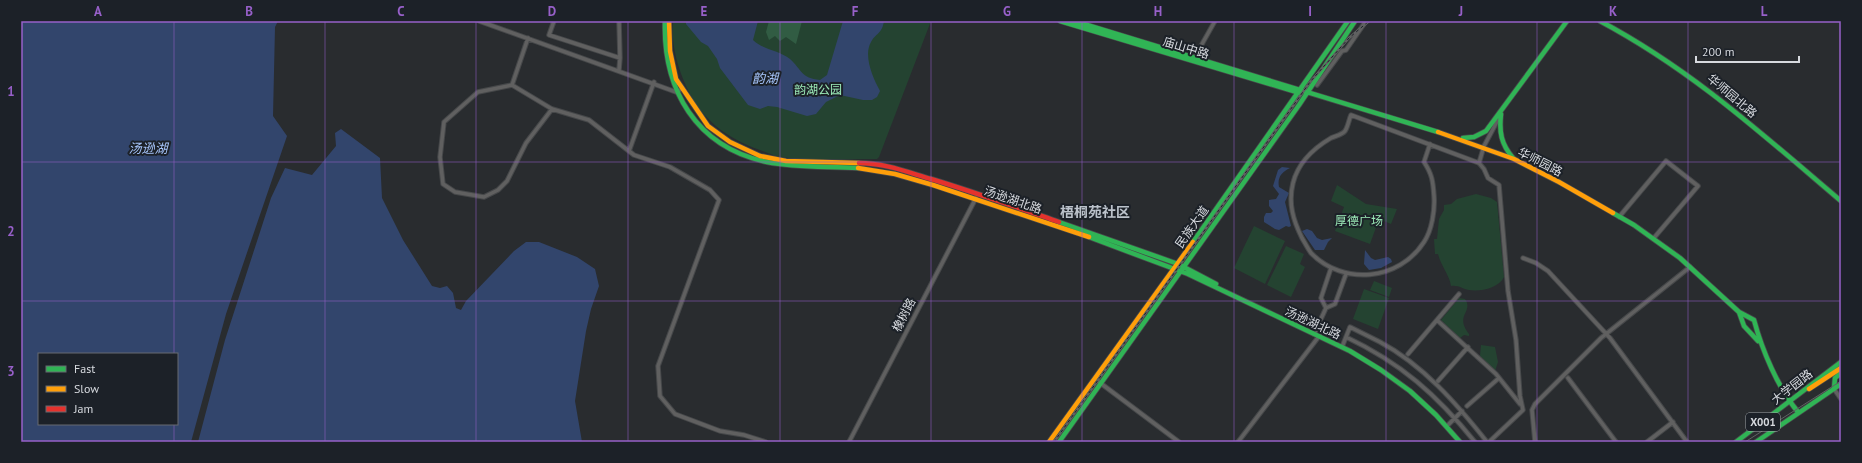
<svg xmlns="http://www.w3.org/2000/svg" width="1862" height="463" font-family="'PT Sans','Noto Sans SC',sans-serif">
	<style>
		.green { fill: #244331 }
		.forest { fill: #315c43 }
		.water { fill: #32456c; fill-rule: evenodd }
		.lines { fill: none; stroke-linecap: round; stroke-linejoin: round }
		.street-casing { stroke: #46484a; stroke-width: 5.5 }
		.fast-casing { stroke: #46484a; stroke-width: 6 }
		.slow-casing { stroke: #46484a; stroke-width: 6 }
		.jam-casing { stroke: #46484a; stroke-width: 6 }
		.street { stroke: #606060; stroke-width: 3.5 }
		.fast { stroke: #30b455; stroke-width: 4.5 }
		.slow { stroke: #ff9f0a; stroke-width: 4.5 }
		.jam { stroke: #e5322d; stroke-width: 4.5 }
		.tram { stroke: #606262; stroke-width: 1 }
		.rail-casing { stroke: #606262; stroke-width: 2.5 }
		.rail { stroke: #1c2128; stroke-width: 1; stroke-dasharray: 3; stroke-linecap: butt }
		.grid { fill: none; stroke: #9760c9; stroke-width: 1; stroke-opacity: 0.55 }
		.labels { text-anchor: middle; stroke-width: 4; stroke-linejoin: round; paint-order: stroke }
		.shield { fill: #1c2128; stroke: #9fa2a8; stroke-width: 1 }
		.shield-label { font-size: 11px; font-weight: bold; fill: #d7dadf }
		.street-label { font-size: 12px; fill: #d7dadf; stroke: #1c2128 }
		.park-label { font-size: 12px; fill: #9cebb8; stroke: #1c2128 }
		.water-label { font-size: 13px; font-style: italic; fill: #a6c4fa; stroke: #1c2128 }
		.quarter-label { font-size: 14px; font-weight: bold; fill: #bbc2cb; stroke: #1c2128 }
		.neatline { fill: none; stroke: #9760c9; stroke-width: 1.5 }
		.grid-label { font-size: 13px; text-anchor: middle; font-weight: bold; fill: #9760c9 }
	</style>
	<rect width="100%" height="100%" fill="#292c2f"/>
	<!-- green -->
	<path class="green" d="M 673,21 L 931,21 L 879,157 L 877,159 C 845,159 810,161 780,157 C 774,156 766,152 760,150 C 726,138 701,119 686,86 C 677,65 671,44 673,21 Z
		M 1337,185 L 1366,204 L 1397,209 L 1391,224 L 1379,219 L 1370,244 L 1335,231 L 1344,207 L 1331,201 Z
		M 1476,194 L 1491,198 L 1497,202 L 1504,277 C 1499,288 1480,292 1469,290 C 1462,289 1459,285 1451,286 C 1450,276 1441,266 1438,254 L 1435,254 L 1434,239 L 1437,239 L 1439,219 L 1444,210 L 1444,205 L 1451,204 L 1457,199 Z
		M 1254,226 L 1285,241 L 1265,284 L 1234,268 Z
		M 1286,246 L 1304,254 L 1300,264 L 1305,267 L 1291,297 L 1267,285 Z
		M 1374,281 L 1392,288 L 1389,297 L 1370,290 Z
		M 1364,289 L 1389,298 L 1378,329 L 1353,319 Z
		M 1459,298 L 1465,299 C 1474,312 1454,315 1469,334 L 1469,336 L 1464,335 L 1460,338 L 1441,320 Z
		M 1481,345 L 1495,347 L 1498,362 L 1495,371 L 1480,356 Z"/>
	<!-- forest -->
	<path class="forest" d="M 769,21 L 802,21 L 796,44 L 786,37 L 780,41 L 775,36 L 769,40 L 766,32 Z"/>
	<!-- water -->
	<path class="water" d="M 21,21 L 278,21 L 275,27 L 273,116 L 287,136 L 226,314 L 191,442 L 21,442 ZM 39,354 L 177,354 L 177,424 L 39,424 Z
		M 686,21 L 758,21 L 753,40 C 763,50 779,50 790,59 C 802,70 801,78 820,80 L 827,75 L 843,21 L 884,21 C 882,34 876,33 871,42 C 863,56 873,78 880,91 L 877,97 L 872,100 L 863,100 L 840,95 L 826,102 L 816,114 L 807,116 L 777,107 L 768,106 L 760,109 L 748,105 L 720,68 L 717,59 L 708,46 L 701,42 L 686,24 Z
		M 341,129 L 380,158 L 382,198 L 403,240 L 432,286 L 440,288 L 447,286 L 453,293 L 456,308 L 461,310 L 466,301 L 514,251 L 526,242 L 539,242 L 577,257 L 595,269 L 599,286 L 591,309 L 586,331 L 575,401 L 582,442 L 198,442 L 225,340 L 271,198 L 285,168 L 312,175 L 336,146 L 335,133 Z
		M 1282,167 L 1290,168 C 1282,172 1277,177 1279,187 L 1289,193 L 1285,202 L 1291,226 L 1289,227 L 1286,226 L 1279,230 L 1275,229 L 1264,222 L 1264,217 L 1266,213 L 1271,213 L 1273,211 L 1269,206 L 1269,200 L 1276,199 L 1279,194 L 1273,186 L 1278,170 Z
		M 1307,229 L 1312,231 L 1317,238 L 1322,240 L 1332,238 L 1328,242 L 1324,250 L 1315,250 L 1302,231 Z
		M 1365,250 L 1371,258 L 1375,260 L 1388,257 L 1391,259 L 1392,262 L 1381,268 L 1369,270 L 1364,264 Z"/>
	<g class="lines">
		<defs>
			<path id="street" d="M 479,21 L 676,92 L 682,89
				M 554,21 L 549,35 L 620,58 L 619,70
				M 619,21 L 620,58
				M 1193,60 L 1215,21
				M 512,85 L 528,38
				M 1317,85 L 1342,51 L 1346,50 L 1366,21
				M 552,109 L 526,143 L 507,181 L 498,190 L 484,197 L 455,192 L 443,184 L 440,157 L 444,122 L 478,92 L 512,85 L 552,109 L 589,120 L 634,155 L 670,167 L 710,190 L 719,200 L 658,366 L 660,396 L 675,414 L 720,431 L 744,435 L 766,442
				M 1430,144 L 1424,162 C 1432,174 1433,181 1434,196 C 1435,210 1432,230 1424,242 C 1399,281 1343,286 1311,253 C 1308,249 1305,243 1302,238 C 1293,220 1288,203 1293,183 C 1298,163 1314,148 1331,138 C 1335,136 1342,135 1345,131 C 1348,127 1349,119 1351,115 L 1479,163 L 1484,169 L 1488,178 L 1499,185 L 1508,291 L 1516,340 L 1520,396 L 1523,410 L 1489,442
				M 629,151 L 654,82
				M 1479,163 L 1484,146 L 1500,116
				M 1619,217 L 1666,161 L 1698,186 L 1653,239
				M 1523,258 L 1536,263 L 1548,271 L 1610,338 L 1687,442
				M 1331,268 L 1321,298 L 1326,308 L 1335,304 L 1346,274
				M 1438,321 L 1496,374 L 1520,404
				M 1314,334 L 1326,308
				M 1346,337 C 1401,363 1437,395 1475,442
				M 1342,347 L 1350,327 C 1360,332 1370,337 1380,342 C 1423,365 1457,404 1487,442
				M 1408,354 L 1459,294
				M 1568,378 L 1616,442
				M 1095,379 L 1179,442
				M 1438,381 L 1468,347
				M 1834,389 L 1841,399
				M 1467,406 L 1499,378
				M 1447,426 L 1462,411
				M 849,442 L 976,198
				M 1238,442 L 1320,335
				M 1535,442 L 1532,410 L 1535,404 L 1601,338 L 1690,267
				M 1647,442 L 1673,422"/>
			<path id="fast" d="M 665,21 C 663,90 696,147 767,162 C 797,168 828,166 858,168
				M 1060,21 L 1300,93
				M 1074,21 L 1438,132
				M 1600,21 C 1692,70 1762,134 1841,201
				M 1501,114 C 1499,132 1501,144 1513,158
				M 1463,138 L 1474,137 L 1486,131 L 1567,21
				M 1613,213 L 1634,225 L 1680,258 L 1739,312 L 1754,320 C 1762,350 1778,388 1798,412
				M 1059,222 L 1178,264 L 1216,284
				M 1089,237 L 1188,274 L 1350,351 L 1381,370 L 1410,391 L 1436,415 L 1460,442
				M 1193,242 L 1348,21
				M 1739,312 L 1744,326 L 1758,341
				M 1834,389 L 1835,378 L 1841,373
				M 1059,442 L 1299,105 L 1355,21
				M 1736,442 L 1841,362
				M 1756,442 L 1841,384"/>
			<path id="slow" d="M 669,21 L 670,51 L 676,79 L 708,126 L 730,142 L 760,156 L 786,161 L 859,163
				M 1438,132 L 1514,159 L 1559,182 L 1613,213
				M 858,168 L 895,174 L 933,185 L 1089,237
				M 1809,389 L 1841,368
				M 1049,442 L 1193,242"/>
			<path id="jam" d="M 859,163 C 884,163 907,172 931,179 C 974,192 1016,207 1059,222"/>
		</defs>
		<!-- street casing -->
		<use href="#street" class="street-casing"/>
		<!-- fast casing -->
		<use href="#fast" class="fast-casing"/>
		<!-- slow casing -->
		<use href="#slow" class="slow-casing"/>
		<!-- jam casing -->
		<use href="#jam" class="jam-casing"/>
		<!-- street -->
		<use href="#street" class="street"/>
		<!-- fast -->
		<use href="#fast" class="fast"/>
		<!-- slow -->
		<use href="#slow" class="slow"/>
		<!-- jam -->
		<use href="#jam" class="jam"/>
		<!-- tram -->
		<path class="tram" d="M 1745,442 L 1841,381"/>
		<defs>
			<path id="rail" d="M 1054,442 L 1310,82 L 1349,38 L 1369,21"/>
		</defs>
		<!-- rail casing -->
		<use href="#rail" class="rail-casing"/>
		<!-- rail -->
		<use href="#rail" class="rail"/>
	</g>
	<!-- grid -->
	<path class="grid" d="M 174,21 L 174,354M 325,21 L 325,442M 476,21 L 476,442M 628,21 L 628,442M 780,21 L 780,442M 931,21 L 931,442M 1082,21 L 1082,442M 1234,21 L 1234,442M 1386,21 L 1386,442M 1537,21 L 1537,442M 1688,21 L 1688,442M 21,162 L 1841,162M 21,301 L 1841,301M 174,424 L 174,442"/>
	<g class="labels">
		<!-- shield labels -->
		<rect class="shield" x="1746" y="413" width="34" height="18" rx="3"/>
		<g class="shield-label">
			<text x="1763" y="426">X001</text>
		</g>
		<!-- street labels -->
		<g class="street-label">
			<text transform="translate(1186 48) rotate(17)" y="4">庙山中路</text>
			<text transform="translate(1732 96) rotate(40)" y="4">华师园北路</text>
			<text transform="translate(1540 162) rotate(27)" y="4">华师园路</text>
			<text transform="translate(1013 200) rotate(19)" y="4">汤逊湖北路</text>
			<text transform="translate(1192 227) rotate(-55)" y="4">民族大道</text>
			<text transform="translate(904 315) rotate(-63)" y="4">橡树路</text>
			<text transform="translate(1313 323) rotate(25)" y="4">汤逊湖北路</text>
			<text transform="translate(1792 387) rotate(-38)" y="4">大学园路</text>
		</g>
		<!-- park labels -->
		<g class="park-label">
			<text x="818" y="94">韵湖公园</text>
			<text x="1359" y="225">厚德广场</text>
		</g>
		<!-- water labels -->
		<g class="water-label">
			<text x="765" y="83">韵湖</text>
			<text x="148" y="153">汤逊湖</text>
		</g>
		<!-- quarter labels -->
		<g class="quarter-label">
			<text x="1095" y="217">梧桐苑社区</text>
		</g>
	</g>
	<!-- border -->
	<rect width="1862" height="463" fill="none" stroke="#1c2128" stroke-width="44"/>
	<!-- legend -->
	<rect x="38" y="353" width="140" height="72" fill="#1c2128" stroke="#676b71"/>
	<rect x="46" y="366" width="20" height="6" fill="#30b455" stroke="#676b71"/>
	<text x="74" y="373" font-size="12" fill="#d7dadf">Fast</text>
	<rect x="46" y="386" width="20" height="6" fill="#ff9f0a" stroke="#676b71"/>
	<text x="74" y="393" font-size="12" fill="#d7dadf">Slow</text>
	<rect x="46" y="406" width="20" height="6" fill="#e5322d" stroke="#676b71"/>
	<text x="74" y="413" font-size="12" fill="#d7dadf">Jam</text>
	<!-- scale -->
	<path d="M1696 56v6h103v-6" fill="none" stroke="#d7dadf" stroke-width="2"/>
	<text x="1702" y="56" font-size="12" fill="#d7dadf" stroke="#1c2128" stroke-width="3" paint-order="stroke">200 m</text>
	<rect x="22" y="22" width="1818" height="419" class="neatline"/>
	<g class="grid-label">
		<text x="98" y="16">A</text>
		<text x="249" y="16">B</text>
		<text x="401" y="16">C</text>
		<text x="552" y="16">D</text>
		<text x="704" y="16">E</text>
		<text x="855" y="16">F</text>
		<text x="1007" y="16">G</text>
		<text x="1158" y="16">H</text>
		<text x="1310" y="16">I</text>
		<text x="1461" y="16">J</text>
		<text x="1613" y="16">K</text>
		<text x="1764" y="16">L</text>
		<text x="11" y="96">1</text>
		<text x="11" y="236">2</text>
		<text x="11" y="376">3</text>
	</g>
</svg>
